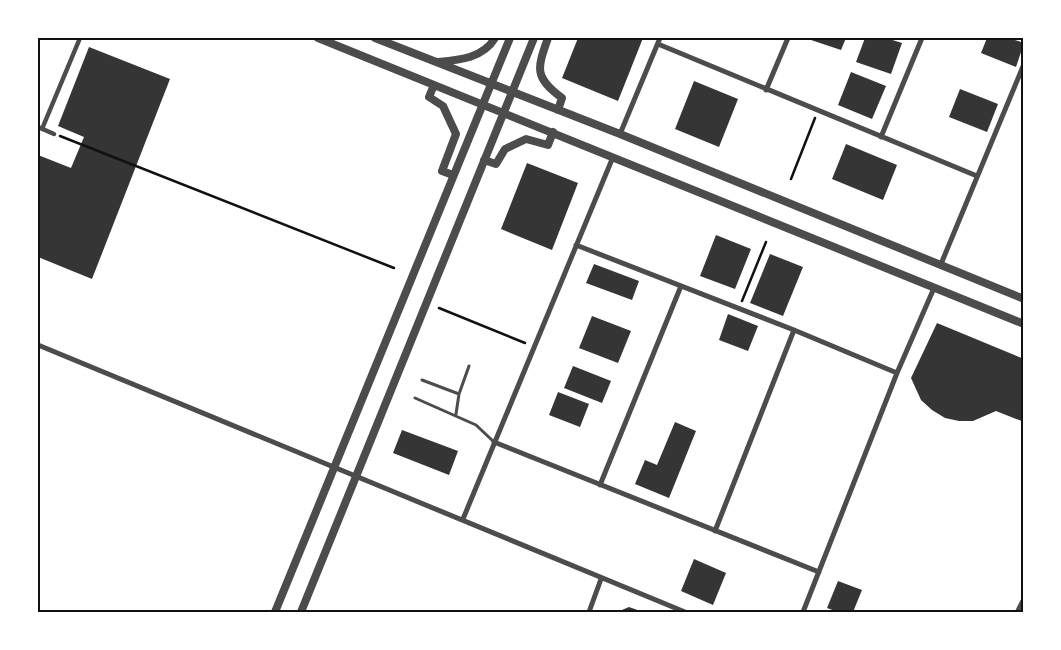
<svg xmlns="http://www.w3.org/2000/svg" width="1061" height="650" font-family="'Space Grotesk',sans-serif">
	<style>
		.building { fill: #353535 }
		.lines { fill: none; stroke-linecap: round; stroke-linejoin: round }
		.path { stroke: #111; stroke-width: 2.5 }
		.service { stroke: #4c4c4c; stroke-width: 3 }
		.pedestrian { stroke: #4c4c4c; stroke-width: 4.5 }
		.minor { stroke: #4c4c4c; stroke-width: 5 }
		.tertiary { stroke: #4c4c4c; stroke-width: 8 }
		.neatline { fill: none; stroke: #111; stroke-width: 2 }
	</style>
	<rect width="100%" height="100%" fill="#fff"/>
	<!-- building -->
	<path class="building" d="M 578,38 L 643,38 L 618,101 L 562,78 Z
		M 805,38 L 846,38 L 841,50 Z
		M 865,38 L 886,38 L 902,43 L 891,74 L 856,62 Z
		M 987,38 L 1009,38 L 1024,43 L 1016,67 L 981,53 Z
		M 89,47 L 170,79 L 92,279 L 38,257 L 39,249 L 38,249 L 38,155 L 71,168 L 84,137 L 58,126 Z
		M 851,72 L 886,86 L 872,119 L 838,105 Z
		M 694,81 L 738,99 L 719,147 L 675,129 Z
		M 960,89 L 998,104 L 987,132 L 949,117 Z
		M 846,144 L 897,165 L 883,200 L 832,179 Z
		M 527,163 L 578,183 L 552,250 L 501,229 Z
		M 716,235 L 751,249 L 735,289 L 700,276 Z
		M 770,254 L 803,267 L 783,316 L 750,303 Z
		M 594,264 L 639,281 L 632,300 L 586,283 Z
		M 728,314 L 758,326 L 748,351 L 719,340 Z
		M 592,316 L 631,331 L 618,363 L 579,348 Z
		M 937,323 L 1024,359 L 1024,422 L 996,411 L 973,421 L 959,421 L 945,418 L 932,410 L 921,400 L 911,378 Z
		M 573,366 L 611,381 L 602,403 L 564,388 Z
		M 558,392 L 589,404 L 580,427 L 549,415 Z
		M 675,422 L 696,431 L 669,498 L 635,484 L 645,460 L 657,465 Z
		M 402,430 L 458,451 L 449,475 L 393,453 Z
		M 694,559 L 726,573 L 713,605 L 681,591 Z
		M 838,581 L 862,590 L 853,612 L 838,612 L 827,608 Z
		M 629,607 L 643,612 L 617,612 Z"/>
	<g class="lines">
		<!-- path -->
		<path class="path" d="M 60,136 L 394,268
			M 791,179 L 815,118
			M 742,301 L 766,242
			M 439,308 L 525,343"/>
		<!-- service -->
		<path class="service" d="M 422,380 L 459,394
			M 415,398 L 476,425 L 494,442
			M 456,414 L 459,394 L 469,366"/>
		<!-- pedestrian -->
		<path class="pedestrian" d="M 38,127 L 54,134
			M 42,129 L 80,38"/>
		<!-- minor -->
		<path class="minor" d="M 658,44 L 977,176
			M 766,90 L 788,38
			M 620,134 L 660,38
			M 881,137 L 922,38
			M 576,245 L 794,330 L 897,373
			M 941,264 L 1024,64
			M 38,345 L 685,612
			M 494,442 L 819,572
			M 600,485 L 681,286
			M 463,519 L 613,157
			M 715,531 L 794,330
			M 589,612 L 601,579
			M 803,612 L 897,373 L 934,288"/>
		<!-- tertiary -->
		<path class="tertiary" d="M 318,38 L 1024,324
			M 375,38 L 620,134 L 1024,299
			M 548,38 C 537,69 534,77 562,98 L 558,110
			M 438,62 C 460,60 483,58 495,38
			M 434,85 L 429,97 L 443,106 L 456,134 L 442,171 L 453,175
			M 484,160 L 496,164 L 505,149 L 526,139 L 548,145 L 553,132
			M 275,612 L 510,38
			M 301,612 L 534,38
			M 1019,612 L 1024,602"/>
	</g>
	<!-- border -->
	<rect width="1061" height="650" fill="none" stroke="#ffffff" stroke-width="78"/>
	<rect x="39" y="39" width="983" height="572" class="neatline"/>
</svg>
